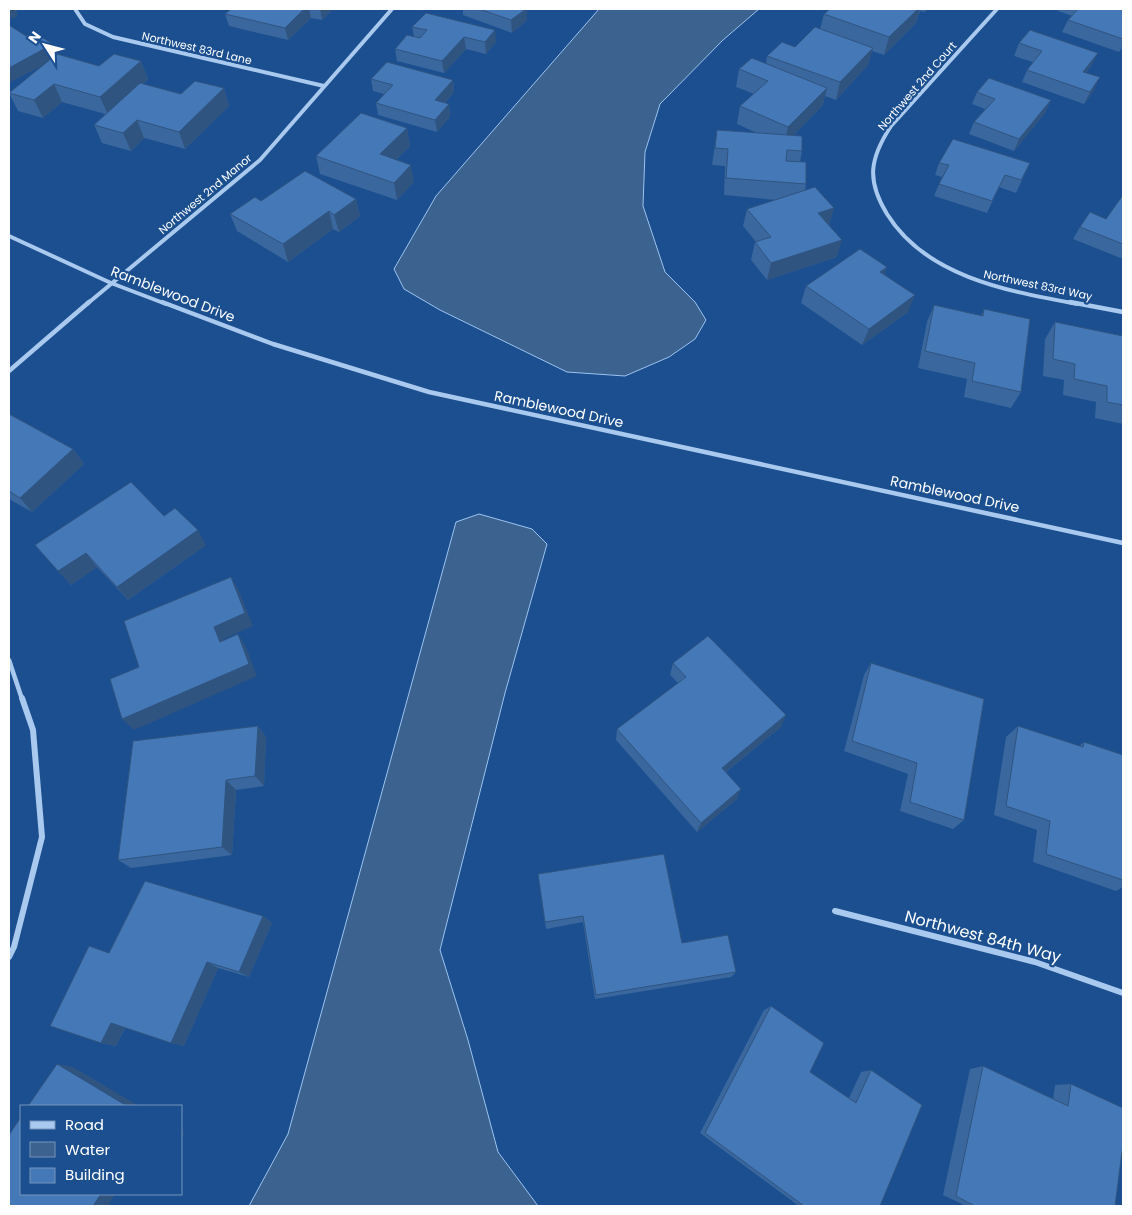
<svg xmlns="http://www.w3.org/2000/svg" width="1132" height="1215" font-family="Poppins,sans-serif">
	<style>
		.water { fill: #3c6290; stroke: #9cc4f0 }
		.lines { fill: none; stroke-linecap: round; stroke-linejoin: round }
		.street-far2 { stroke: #a9c9ee; stroke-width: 4 }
		.street-far1 { stroke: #a9c9ee; stroke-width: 4.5 }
		.street { stroke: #a9c9ee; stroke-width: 6 }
		.wall { fill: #3a679d }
		.shaded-wall { fill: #305480 }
		.building { fill: #4478b7; stroke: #305480 }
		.labels { text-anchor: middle; stroke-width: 4.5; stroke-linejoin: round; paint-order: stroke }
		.far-street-label { font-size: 11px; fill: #fff; stroke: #1b4f8f }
		.street-label { font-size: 14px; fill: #fff; stroke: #1b4f8f }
		.near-street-label { font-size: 16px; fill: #fff; stroke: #1b4f8f }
	</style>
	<rect width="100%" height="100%" fill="#1b4f8f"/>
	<!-- water -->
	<path class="water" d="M 599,9 L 759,9 L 723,40 L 660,104 L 645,152 L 643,206 L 665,272 L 695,302 L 706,320 L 695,339 L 669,357 L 625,376 L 567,372 L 440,310 L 404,289 L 394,269 L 436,196 Z
		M 479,514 L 532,529 L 547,544 L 505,693 L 440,950 L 468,1040 L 498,1152 L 538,1206 L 249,1206 L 288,1134 L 456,522 Z"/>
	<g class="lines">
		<!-- street-far2 -->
		<path class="street-far2" d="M 75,9 L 85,24 L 113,37 L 324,86
			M 997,9 L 891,126 C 870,158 866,180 887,214 C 926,277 1008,291 1077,304
			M 9,236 L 111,283 L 166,304
			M 87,304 L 260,160 L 392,9"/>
		<!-- street-far1 -->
		<path class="street-far1" d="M 162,302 L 273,344 L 429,392 L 1123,543
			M 1070,302 L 1123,312
			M 9,371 L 89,302
			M 9,660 L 22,699"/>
		<!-- street -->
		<path class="street" d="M 835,911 L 1035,962 L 1123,993
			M 9,957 L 14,947 L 42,837 L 33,730 L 22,698"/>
	</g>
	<!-- wall -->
	<path class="wall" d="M 231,9 L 333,9 L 322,20 L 311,18 L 288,40 L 229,26 L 225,14 Z
		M 463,9 L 529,9 L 527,10 L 527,20 L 512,33 L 463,15 Z
		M 830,9 L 928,9 L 924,12 L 920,11 L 916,23 L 884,55 L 872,51 L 868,65 L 836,100 L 825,96 L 823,105 L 793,136 L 802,151 L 800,162 L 806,184 L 805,191 L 834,208 L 829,225 L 837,257 L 767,280 L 751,260 L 755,242 L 756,242 L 743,226 L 747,209 L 776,200 L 724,195 L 725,166 L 712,165 L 717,130 L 757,133 L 737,124 L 740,106 L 754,94 L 736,87 L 739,69 L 766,63 L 767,56 L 795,47 L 820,29 L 824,14 Z
		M 1053,9 L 1123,9 L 1123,47 L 1119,52 L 1062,32 L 1068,20 L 1072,16 Z
		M 412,27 L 496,42 L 486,54 L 466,49 L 444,73 L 397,61 L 395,49 L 414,36 Z
		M 1019,43 L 1092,65 L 1086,73 L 1094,90 L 1084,104 L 1022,82 L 1027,70 L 1033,62 L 1014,56 Z
		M 58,55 L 99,66 L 141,61 L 148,79 L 143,84 L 181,94 L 224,88 L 229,106 L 185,149 L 144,138 L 131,151 L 102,143 L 94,125 L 105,114 L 62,102 L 43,118 L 18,111 L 9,93 L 44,64 Z
		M 371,79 L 453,80 L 454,92 L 445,103 L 449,104 L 450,117 L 437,132 L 378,115 L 376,103 L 384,94 L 373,91 Z
		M 977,92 L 1051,100 L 1045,113 L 1014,151 L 969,134 L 974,122 L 985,109 L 972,104 Z
		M 407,128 L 410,146 L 396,160 L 414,182 L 397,200 L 320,174 L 316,156 Z
		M 939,163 L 1030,163 L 1016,193 L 999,187 L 987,213 L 934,196 L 942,177 L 935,175 Z
		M 1123,195 L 1123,259 L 1073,239 L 1080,227 L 1106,219 Z
		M 356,199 L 360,216 L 339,232 L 333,229 L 288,262 L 237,231 L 230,214 L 261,201 Z
		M 884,275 L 908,312 L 862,345 L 801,303 L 806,286 Z
		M 934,305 L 981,316 L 984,309 L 1021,392 L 1011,408 L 964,397 L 967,379 L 918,368 L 927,322 Z
		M 1055,322 L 1123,336 L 1123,424 L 1095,418 L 1096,402 L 1063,395 L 1064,380 L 1043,376 L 1045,339 Z
		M 9,414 L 73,449 L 84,464 L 32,512 L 9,499 Z
		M 164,516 L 206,545 L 128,600 L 97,567 L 71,585 L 35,545 Z
		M 673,663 L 781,727 L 726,772 L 737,799 L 697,832 L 616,740 L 617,729 L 678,683 L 670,675 Z
		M 871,663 L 964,820 L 953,829 L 900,811 L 908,774 L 844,751 L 864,675 Z
		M 258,726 L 266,737 L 264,786 L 236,790 L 232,855 L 131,868 L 118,860 Z
		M 1018,726 L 1079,746 L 1084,742 L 1123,755 L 1123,887 L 1116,891 L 1033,862 L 1037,830 L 994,815 L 1006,737 Z
		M 538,874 L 736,972 L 731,977 L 595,999 L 583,922 L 546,929 Z
		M 263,916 L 272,923 L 249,977 L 218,968 L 184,1046 L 125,1028 L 116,1046 L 101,1043 L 109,953 Z
		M 771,1006 L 810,1072 L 849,1098 L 861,1072 L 871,1070 L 880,1206 L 799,1206 L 700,1133 L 764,1010 Z
		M 983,1066 L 1053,1099 L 1055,1085 L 1071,1084 L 1115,1206 L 966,1206 L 943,1195 L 970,1069 Z"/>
	<!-- shaded-wall -->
	<path class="shaded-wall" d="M 9,9 L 17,9 L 17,17 L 9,19 Z
		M 304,9 L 309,9 L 311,18 L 288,40 L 285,28 Z
		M 320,9 L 333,9 L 322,20 Z
		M 519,9 L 529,9 L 527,10 L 527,20 L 512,33 L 511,20 Z
		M 918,9 L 920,9 L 916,23 L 884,55 L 889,37 Z
		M 495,30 L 496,42 L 486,54 L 485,42 Z
		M 464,37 L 466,49 L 444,73 L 442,61 Z
		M 53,44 L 59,57 L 9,83 L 9,68 Z
		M 873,48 L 868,65 L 836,100 L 840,82 Z
		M 1098,53 L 1092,65 L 1077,84 L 1083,72 Z
		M 141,61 L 148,79 L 108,115 L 100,97 Z
		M 1100,77 L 1094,90 L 1084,104 L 1090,92 Z
		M 453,80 L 454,92 L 436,113 L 435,100 Z
		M 54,84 L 62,102 L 43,118 L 34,100 Z
		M 224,88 L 229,106 L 185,149 L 179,132 Z
		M 827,88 L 823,105 L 784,145 L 788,127 Z
		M 1051,100 L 1045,113 L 1014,151 L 1019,139 Z
		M 449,104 L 450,117 L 437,132 L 435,120 Z
		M 137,120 L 144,138 L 131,151 L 123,133 Z
		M 407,128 L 410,146 L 384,172 L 380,154 Z
		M 411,165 L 414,182 L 397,200 L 394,183 Z
		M 356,199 L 360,216 L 339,232 L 334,215 Z
		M 834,208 L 829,225 L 818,213 Z
		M 329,211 L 333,229 L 288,262 L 283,244 Z
		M 842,240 L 837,257 L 767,280 L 771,263 Z
		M 887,267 L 881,284 L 880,272 Z
		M 915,295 L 908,312 L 862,345 L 869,329 Z
		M 73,449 L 84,464 L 32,512 L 20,498 Z
		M 198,530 L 206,545 L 128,600 L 117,587 Z
		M 86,553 L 97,567 L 71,585 L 58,571 Z
		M 231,577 L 239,591 L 253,626 L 223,639 L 229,654 L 220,642 L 214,627 Z
		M 238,634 L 246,647 L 257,676 L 134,730 L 122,719 Z
		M 786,715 L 781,727 L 718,778 L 722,768 Z
		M 258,726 L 266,737 L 264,786 L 255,776 Z
		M 226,780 L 236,790 L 232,855 L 222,847 Z
		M 741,789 L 737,799 L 697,832 L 701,823 Z
		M 263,916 L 272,923 L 249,977 L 239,972 Z
		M 207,962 L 218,968 L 184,1046 L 171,1043 Z
		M 111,1023 L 125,1027 L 116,1046 L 101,1043 Z
		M 57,1064 L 73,1067 L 139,1106 L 127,1106 Z
		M 181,1131 L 184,1133 L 181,1138 Z
		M 101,1194 L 115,1194 L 108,1206 L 93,1206 Z"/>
	<!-- building -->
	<path class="building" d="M 231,9 L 304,9 L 285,28 L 225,14 Z
		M 479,9 L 526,9 L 511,20 Z
		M 830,9 L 918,9 L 889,37 L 824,14 Z
		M 1078,9 L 1123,9 L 1123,23 L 1122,25 L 1123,25 L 1123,39 L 1068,20 Z
		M 426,13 L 495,30 L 485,42 L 464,37 L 442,61 L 395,49 L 407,35 L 420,38 L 427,30 L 412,27 Z
		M 9,25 L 26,36 L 33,32 L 53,44 L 9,68 Z
		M 815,27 L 873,48 L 840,82 L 767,56 L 782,42 L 795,47 Z
		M 1030,30 L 1098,53 L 1083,72 L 1100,77 L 1090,92 L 1027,70 L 1042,51 L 1019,43 Z
		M 57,54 L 99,66 L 114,54 L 141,61 L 100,97 L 54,84 L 34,100 L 9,93 Z
		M 752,58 L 827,88 L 788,127 L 740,106 L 768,81 L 739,69 Z
		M 387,62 L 453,80 L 435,100 L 449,104 L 435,120 L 376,103 L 393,85 L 371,79 Z
		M 989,78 L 1051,100 L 1019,139 L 974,122 L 995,99 L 977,92 Z
		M 195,81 L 224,88 L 179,132 L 137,120 L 123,133 L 94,125 L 140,83 L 181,94 Z
		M 361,113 L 407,128 L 380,154 L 411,165 L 394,183 L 316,156 Z
		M 717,130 L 802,136 L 802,151 L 787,150 L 786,161 L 806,162 L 806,184 L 726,178 L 728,149 L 715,148 Z
		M 953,139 L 1030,163 L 1021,180 L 1005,175 L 992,201 L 939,184 L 949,165 L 939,163 Z
		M 305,171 L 356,199 L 334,215 L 329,211 L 283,244 L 230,214 L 255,197 L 261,201 Z
		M 815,187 L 834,208 L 818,213 L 842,240 L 771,263 L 755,242 L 771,237 L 747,209 Z
		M 1123,195 L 1123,244 L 1080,227 L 1090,212 L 1106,219 Z
		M 860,249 L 887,267 L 880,272 L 915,295 L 869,329 L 806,286 Z
		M 934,305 L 983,316 L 984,309 L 1030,319 L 1021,392 L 972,381 L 975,363 L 925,351 Z
		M 1055,322 L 1123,336 L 1123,405 L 1107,402 L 1107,386 L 1074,379 L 1075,364 L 1053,359 Z
		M 9,414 L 73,449 L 20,498 L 9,491 Z
		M 131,482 L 164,516 L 175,508 L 198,530 L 117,587 L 86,553 L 58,571 L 35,545 Z
		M 231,577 L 245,613 L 214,627 L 220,642 L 238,634 L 249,664 L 122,719 L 110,679 L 139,667 L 124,621 Z
		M 708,636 L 786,715 L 722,768 L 741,789 L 701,823 L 617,729 L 686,677 L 673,663 Z
		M 871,663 L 984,699 L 964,820 L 910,802 L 917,763 L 852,741 Z
		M 258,726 L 255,776 L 226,780 L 222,847 L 118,860 L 133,741 Z
		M 1018,726 L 1083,747 L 1084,742 L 1123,755 L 1123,880 L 1046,854 L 1050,821 L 1006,806 Z
		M 664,854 L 682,943 L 728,935 L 736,972 L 596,995 L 583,916 L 545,922 L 538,874 Z
		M 145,881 L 263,916 L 239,972 L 207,962 L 171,1043 L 111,1023 L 101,1043 L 50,1026 L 89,946 L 109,953 Z
		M 771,1006 L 824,1043 L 810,1072 L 856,1103 L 871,1070 L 922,1105 L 880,1206 L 804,1206 L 705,1133 Z
		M 57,1064 L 127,1106 L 28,1106 Z
		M 983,1066 L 1068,1106 L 1071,1084 L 1123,1108 L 1123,1144 L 1115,1206 L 975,1206 L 956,1196 Z
		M 21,1117 L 21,1194 L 101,1194 L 93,1206 L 9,1206 L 9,1135 Z"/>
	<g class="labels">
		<!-- far-street labels -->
		<g class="far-street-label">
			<text transform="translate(197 48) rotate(13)" y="4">Northwest 83rd Lane</text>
			<text transform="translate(917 86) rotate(-49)" y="4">Northwest 2nd Court</text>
			<text transform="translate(205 194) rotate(-40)" y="4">Northwest 2nd Manor</text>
			<text transform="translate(1038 285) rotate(12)" y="4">Northwest 83rd Way</text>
		</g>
		<!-- street labels -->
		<g class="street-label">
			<text transform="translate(173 294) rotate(21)" y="5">Ramblewood Drive</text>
			<text transform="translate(559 409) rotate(12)" y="5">Ramblewood Drive</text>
			<text transform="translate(955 494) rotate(12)" y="5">Ramblewood Drive</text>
		</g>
		<!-- near-street labels -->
		<g class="near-street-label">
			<text transform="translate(983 936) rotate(15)" y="6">Northwest 84th Way</text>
		</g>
	</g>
	<!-- border -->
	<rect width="1132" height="1215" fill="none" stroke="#ffffff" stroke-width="20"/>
	<!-- legend -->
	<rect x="20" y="1105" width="162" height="90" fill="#1b4f8f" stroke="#7695bc"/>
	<rect x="30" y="1121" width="25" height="8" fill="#a9c9ee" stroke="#7695bc"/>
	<text x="65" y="1130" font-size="15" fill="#ffffff">Road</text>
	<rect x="30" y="1142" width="25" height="15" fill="#3c6290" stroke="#7695bc"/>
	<text x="65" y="1155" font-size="15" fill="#ffffff">Water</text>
	<rect x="30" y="1168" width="25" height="15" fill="#4478b7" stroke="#7695bc"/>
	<text x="65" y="1180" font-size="15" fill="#ffffff">Building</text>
	<!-- north arrow -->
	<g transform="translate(45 45) rotate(306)" stroke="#1b4f8f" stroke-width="4" paint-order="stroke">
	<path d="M0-4L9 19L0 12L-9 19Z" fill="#ffffff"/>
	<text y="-8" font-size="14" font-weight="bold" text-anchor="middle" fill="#ffffff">N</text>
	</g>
</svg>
